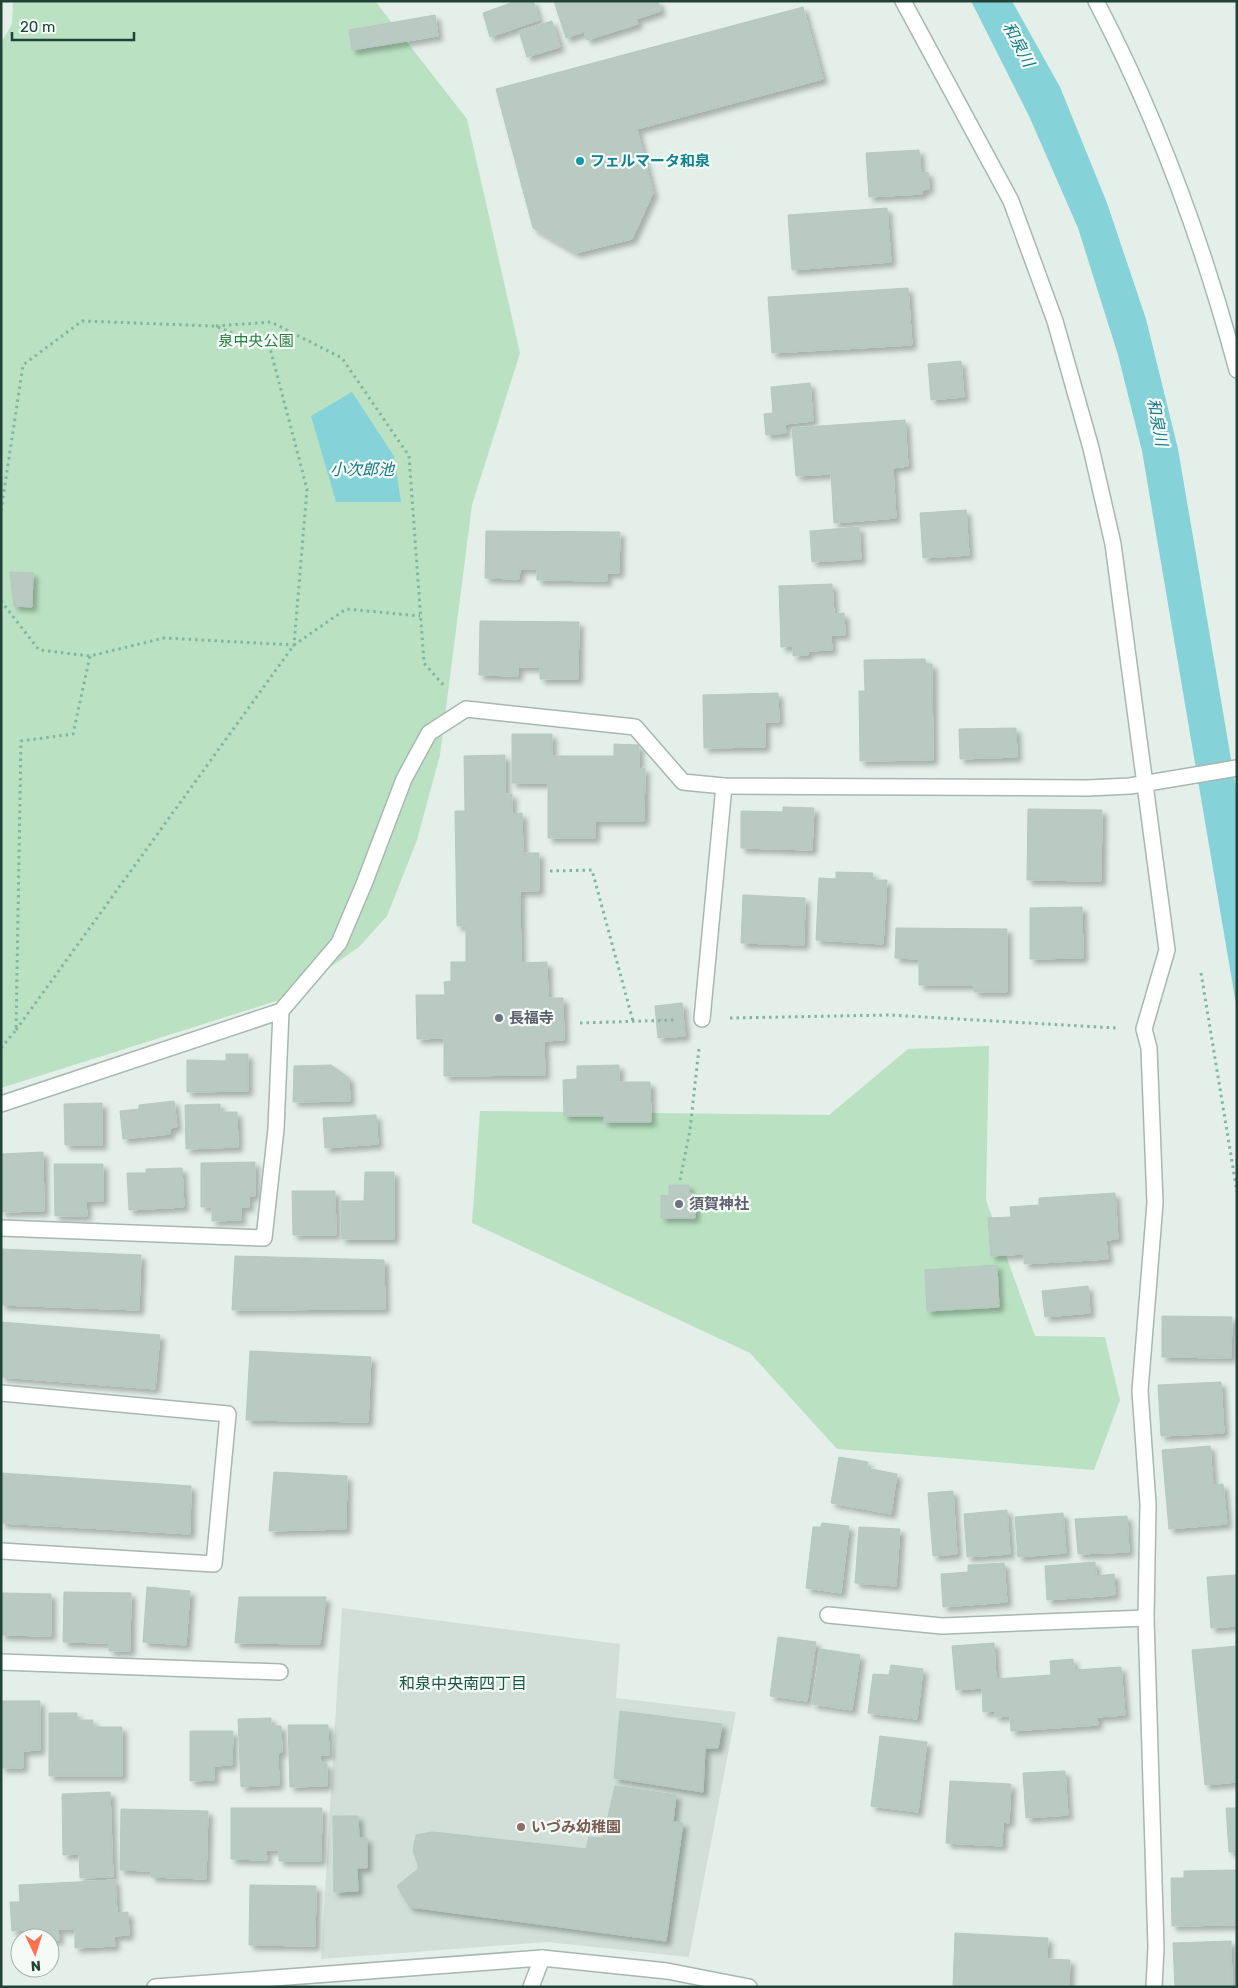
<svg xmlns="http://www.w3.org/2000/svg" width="1238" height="1988" font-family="Rubik,'Noto Sans JP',sans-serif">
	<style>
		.built { fill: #d1dfd8 }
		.green { fill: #bae2c2 }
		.water { fill: #86d2d9 }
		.building { fill: #b8cac2; stroke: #b5c9bf; filter: url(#shadow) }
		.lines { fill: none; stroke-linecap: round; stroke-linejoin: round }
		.lane-casing { stroke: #a6b8b0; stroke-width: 18 }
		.street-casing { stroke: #a6b8b0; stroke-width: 18 }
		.secondary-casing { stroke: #a1bcb0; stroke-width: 18 }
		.path { stroke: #81b6a1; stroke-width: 3; stroke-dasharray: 2.5 4; stroke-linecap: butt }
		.lane { stroke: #fff; stroke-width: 15 }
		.street { stroke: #fff; stroke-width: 15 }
		.secondary { stroke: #fff; stroke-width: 15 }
		.culture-dot { fill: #0f9aa8; stroke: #f5faf7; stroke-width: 2 }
		.worship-dot { fill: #6b7280; stroke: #f5faf7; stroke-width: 2 }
		.education-dot { fill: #8d6e63; stroke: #f5faf7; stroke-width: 2 }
		.labels { text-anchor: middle; stroke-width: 4.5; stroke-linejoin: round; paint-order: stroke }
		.culture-label { font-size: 15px; font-weight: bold; fill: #0d838f; stroke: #f5faf7; text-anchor: start }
		.park-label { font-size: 15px; fill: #267e42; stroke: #f5faf7 }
		.worship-label { font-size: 15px; font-weight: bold; fill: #5b616d; stroke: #f5faf7; text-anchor: start }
		.education-label { font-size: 15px; font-weight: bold; fill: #785e54; stroke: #f5faf7; text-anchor: start }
		.water-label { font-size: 16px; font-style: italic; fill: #147a86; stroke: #f5faf7 }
		.neighbourhood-label { font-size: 16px; fill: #1a5744; stroke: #f5faf7 }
	</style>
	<defs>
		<filter id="shadow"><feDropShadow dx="4.5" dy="4.5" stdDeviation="2.5" flood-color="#0004"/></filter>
	</defs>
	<rect width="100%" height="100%" fill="#e4efe9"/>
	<!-- built -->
	<path class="built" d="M 342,1608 L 620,1644 L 616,1698 L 736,1712 L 689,1957 L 547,1942 L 321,1959 Z"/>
	<!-- green -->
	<path class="green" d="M 13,1 L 375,1 L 467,119 L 520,353 L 472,505 L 440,755 L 417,840 L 387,916 L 359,947 L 286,998 L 1,1088 L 1,43 L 12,24 Z
		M 989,1046 L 986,1200 L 1035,1336 L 1105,1337 L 1120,1400 L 1094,1470 L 837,1449 L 750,1353 L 472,1223 L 480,1111 L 829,1115 L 908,1049 Z"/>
	<!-- water -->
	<path class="water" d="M 971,1 L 1012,1 L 1060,87 L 1107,203 L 1146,319 L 1178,449 L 1237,794 L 1237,1010 L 1142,451 L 1118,355 L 1078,228 L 1029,116 Z
		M 352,392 L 394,456 L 401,502 L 336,502 L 311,416 Z"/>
	<!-- building -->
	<path class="building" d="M 516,1 L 533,1 L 539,20 L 490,37 L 483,13 Z
		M 554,1 L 658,1 L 661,11 L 636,19 L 638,24 L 587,40 L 584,32 L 566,38 Z
		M 803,7 L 823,79 L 637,129 L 653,193 L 632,239 L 576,253 L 533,228 L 496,89 Z
		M 435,15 L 438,36 L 352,50 L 349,30 Z
		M 552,21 L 560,47 L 527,57 L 519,31 Z
		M 919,150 L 921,173 L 928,172 L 929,189 L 922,190 L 922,194 L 869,197 L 866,153 Z
		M 887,208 L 891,262 L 792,270 L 788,215 Z
		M 908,288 L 912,345 L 772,353 L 768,297 Z
		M 961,361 L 964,397 L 931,400 L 928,364 Z
		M 810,383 L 813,421 L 785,424 L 786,433 L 766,435 L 764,414 L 773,413 L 771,387 Z
		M 905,420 L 908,466 L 893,468 L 896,518 L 834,523 L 831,474 L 796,476 L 792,428 Z
		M 966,510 L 969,555 L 923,558 L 920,513 Z
		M 859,527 L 861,559 L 812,562 L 810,531 Z
		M 486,531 L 620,532 L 619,573 L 607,573 L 607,581 L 537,580 L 537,569 L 520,569 L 519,579 L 485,578 Z
		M 10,572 L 33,573 L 32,607 L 14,606 Z
		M 832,584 L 834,614 L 844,613 L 845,635 L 831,635 L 832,650 L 808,651 L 808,655 L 793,656 L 793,646 L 781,647 L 779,586 Z
		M 480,621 L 579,622 L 578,679 L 540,679 L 540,667 L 518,667 L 518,676 L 479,675 Z
		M 925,659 L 926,664 L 932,664 L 933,760 L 860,761 L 859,691 L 865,691 L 864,660 Z
		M 778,693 L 779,722 L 765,722 L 765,747 L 704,748 L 703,695 Z
		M 1016,728 L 1017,757 L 960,759 L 959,729 Z
		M 512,734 L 552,734 L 552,756 L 614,756 L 614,744 L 639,745 L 639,769 L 645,768 L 644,821 L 595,821 L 595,838 L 548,838 L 548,783 L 512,783 Z
		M 505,755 L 505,794 L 512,794 L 512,814 L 522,813 L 523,853 L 539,853 L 539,891 L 520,891 L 521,963 L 547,962 L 548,998 L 563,998 L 564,1040 L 544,1041 L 545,1075 L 444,1076 L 444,1038 L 417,1039 L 416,995 L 445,995 L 444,982 L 451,981 L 451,962 L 466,962 L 466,926 L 457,926 L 455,811 L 465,811 L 464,756 Z
		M 783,807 L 814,808 L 812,850 L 741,848 L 741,811 L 783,812 Z
		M 1028,809 L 1102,810 L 1101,881 L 1027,880 Z
		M 836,872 L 873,873 L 872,880 L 887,880 L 883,944 L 816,940 L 819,878 L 836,879 Z
		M 743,895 L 805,898 L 804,945 L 741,943 Z
		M 1082,907 L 1083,958 L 1030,959 L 1030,908 Z
		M 896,928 L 1007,929 L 1007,992 L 974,992 L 974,985 L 919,985 L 919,959 L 895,958 Z
		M 682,1003 L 685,1036 L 658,1038 L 655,1006 Z
		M 226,1054 L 248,1054 L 248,1091 L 187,1092 L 187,1060 L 226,1061 Z
		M 331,1065 L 349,1078 L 350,1101 L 293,1102 L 294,1066 Z
		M 619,1065 L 619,1082 L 650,1082 L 651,1122 L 604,1122 L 604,1116 L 564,1116 L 563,1080 L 577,1079 L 577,1066 Z
		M 174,1101 L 177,1127 L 170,1128 L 170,1134 L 123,1139 L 120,1111 L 139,1109 L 139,1105 Z
		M 102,1103 L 102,1145 L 65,1145 L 64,1104 Z
		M 220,1104 L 220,1112 L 237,1112 L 238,1147 L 186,1149 L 185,1105 Z
		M 376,1115 L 378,1144 L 325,1148 L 323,1118 Z
		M 43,1152 L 44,1211 L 1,1212 L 1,1154 Z
		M 255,1162 L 255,1196 L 249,1196 L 249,1207 L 241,1207 L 241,1220 L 212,1221 L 212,1207 L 201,1207 L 201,1163 Z
		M 54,1164 L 103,1164 L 103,1201 L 86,1201 L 87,1216 L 55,1216 Z
		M 182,1168 L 184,1207 L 129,1210 L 127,1173 L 146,1173 L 146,1169 Z
		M 365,1172 L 394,1172 L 394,1239 L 341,1239 L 341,1201 L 364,1201 Z
		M 669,1185 L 689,1185 L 689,1193 L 695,1194 L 695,1218 L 661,1218 L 661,1195 L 669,1196 Z
		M 292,1191 L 335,1191 L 336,1235 L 293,1235 Z
		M 1115,1193 L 1118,1239 L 1106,1240 L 1108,1259 L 1024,1264 L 1024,1254 L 991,1256 L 988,1218 L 1011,1217 L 1010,1207 L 1039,1205 L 1039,1198 Z
		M 1,1249 L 141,1255 L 139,1310 L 1,1305 Z
		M 235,1256 L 384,1260 L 385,1309 L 232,1310 Z
		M 997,1265 L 999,1307 L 927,1311 L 925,1270 Z
		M 1088,1286 L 1090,1313 L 1045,1317 L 1042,1291 Z
		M 1162,1316 L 1232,1317 L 1231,1358 L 1162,1357 Z
		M 1,1322 L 160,1335 L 155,1389 L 1,1377 Z
		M 250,1351 L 371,1357 L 368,1422 L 246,1420 Z
		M 1221,1382 L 1224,1433 L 1161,1436 L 1158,1385 Z
		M 1210,1446 L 1213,1485 L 1223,1484 L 1227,1524 L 1169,1529 L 1162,1450 Z
		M 839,1457 L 868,1462 L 866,1468 L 897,1474 L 891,1514 L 831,1503 Z
		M 274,1472 L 347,1476 L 346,1529 L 269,1531 Z
		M 1,1473 L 191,1486 L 190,1534 L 1,1523 Z
		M 953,1491 L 957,1554 L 933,1556 L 928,1493 Z
		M 1007,1510 L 1010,1554 L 967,1557 L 964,1514 Z
		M 1063,1513 L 1066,1553 L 1018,1557 L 1015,1517 Z
		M 1127,1516 L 1129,1552 L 1078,1554 L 1075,1519 Z
		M 822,1523 L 849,1526 L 841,1593 L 806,1588 L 813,1527 L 821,1527 Z
		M 859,1527 L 900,1529 L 896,1586 L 855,1583 Z
		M 1095,1562 L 1096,1576 L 1114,1574 L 1115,1595 L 1047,1600 L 1045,1566 Z
		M 1004,1563 L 1007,1602 L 943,1607 L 941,1574 L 968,1572 L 968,1565 Z
		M 1236,1575 L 1237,1626 L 1211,1628 L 1207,1577 Z
		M 147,1587 L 190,1591 L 186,1645 L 143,1642 Z
		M 64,1592 L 131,1593 L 130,1651 L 109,1651 L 109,1643 L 63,1642 Z
		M 1,1593 L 51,1594 L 51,1636 L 1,1635 Z
		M 239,1597 L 326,1597 L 320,1644 L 235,1643 Z
		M 778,1637 L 816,1642 L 807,1701 L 770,1696 Z
		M 994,1643 L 996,1679 L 1051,1675 L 1050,1661 L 1073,1659 L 1074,1670 L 1121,1667 L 1125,1715 L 1097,1717 L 1098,1725 L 1011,1731 L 1010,1716 L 995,1717 L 995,1711 L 983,1712 L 982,1688 L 956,1690 L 952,1646 Z
		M 1237,1646 L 1237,1782 L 1205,1785 L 1192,1650 Z
		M 820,1649 L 860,1655 L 852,1710 L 812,1704 Z
		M 891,1665 L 923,1669 L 917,1719 L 868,1713 L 873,1674 L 889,1675 Z
		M 1,1701 L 40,1701 L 40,1750 L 23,1751 L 23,1768 L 1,1768 Z
		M 620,1711 L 722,1724 L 718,1748 L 705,1748 L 703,1792 L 614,1778 Z
		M 49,1713 L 77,1713 L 77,1720 L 93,1720 L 93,1727 L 122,1727 L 122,1776 L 49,1776 Z
		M 271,1718 L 271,1726 L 281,1726 L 282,1752 L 278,1753 L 279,1785 L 241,1787 L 238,1719 Z
		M 288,1725 L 328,1725 L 329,1755 L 320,1755 L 321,1763 L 327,1764 L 327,1786 L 290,1787 Z
		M 190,1731 L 233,1731 L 232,1765 L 214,1766 L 214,1780 L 190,1781 Z
		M 880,1736 L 927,1742 L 918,1812 L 871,1806 Z
		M 1065,1771 L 1068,1815 L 1026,1818 L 1023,1773 Z
		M 950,1781 L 1011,1784 L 1009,1823 L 1003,1822 L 1002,1846 L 946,1843 Z
		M 615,1786 L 676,1795 L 673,1822 L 683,1823 L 666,1941 L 410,1907 L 397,1886 L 419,1868 L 413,1850 L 416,1835 L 432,1832 L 586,1849 L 589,1837 L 603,1838 Z
		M 110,1792 L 113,1877 L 80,1878 L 79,1854 L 63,1855 L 62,1794 Z
		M 231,1808 L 322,1808 L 321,1861 L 279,1861 L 279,1850 L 266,1850 L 267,1860 L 231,1859 Z
		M 1226,1808 L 1237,1808 L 1237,1852 L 1229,1852 Z
		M 121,1809 L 208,1811 L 206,1879 L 151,1877 L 151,1871 L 120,1870 Z
		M 333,1816 L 358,1816 L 359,1838 L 367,1838 L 367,1868 L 357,1868 L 358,1891 L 334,1892 Z
		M 1237,1870 L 1236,1925 L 1172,1926 L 1171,1878 L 1184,1878 L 1184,1871 Z
		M 115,1880 L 117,1913 L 128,1912 L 129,1935 L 114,1936 L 115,1946 L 75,1948 L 75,1929 L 58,1929 L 59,1940 L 50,1940 L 50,1938 L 28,1938 L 27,1930 L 12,1931 L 10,1902 L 20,1902 L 19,1885 Z
		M 250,1885 L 316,1886 L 315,1946 L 249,1945 Z
		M 955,1933 L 1048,1938 L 1047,1959 L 1070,1960 L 1069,1987 L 953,1987 Z
		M 1231,1941 L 1232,1987 L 1175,1987 L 1173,1943 Z"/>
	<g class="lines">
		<defs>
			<path id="lane" d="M 702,1019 L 724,786
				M 1,1228 L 264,1238 L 276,1129 L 281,1011
				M 828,1615 L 942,1626 L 1146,1618
				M 1,1662 L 280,1672
				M 531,1987 L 542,1958 L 667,1971 L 749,1987"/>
			<path id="street" d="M 903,1 L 1011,201 L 1055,321 L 1091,448 L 1113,544 L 1167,950 L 1144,1029 L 1149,1048 L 1155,1203 L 1140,1391 L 1148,1504 L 1146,1618 L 1156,1947 L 1154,1987
				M 1,1104 L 281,1011 L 339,943 L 364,884 L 404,779 L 429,733 L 466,709 L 635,727 L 683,782 L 724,786 L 1088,788 L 1130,786 L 1237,768
				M 1,1393 L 228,1414 L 214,1564 L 1,1551
				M 155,1987 L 542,1958"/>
			<path id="secondary" d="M 1096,1 C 1157,118 1203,243 1237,370"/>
		</defs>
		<!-- lane casing -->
		<use href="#lane" class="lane-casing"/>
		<!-- street casing -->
		<use href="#street" class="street-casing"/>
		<!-- secondary casing -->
		<use href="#secondary" class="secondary-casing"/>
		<!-- path -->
		<path class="path" d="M 216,326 L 271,322 L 342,358 L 409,456 L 424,663 L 445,687
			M 1,511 L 23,365 L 82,321 L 215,326 L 270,348 L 307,489 L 294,645 L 164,638 L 90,656 L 39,650 L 1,601
			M 550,871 L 592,870 L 633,1021
			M 1201,973 L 1237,1192
			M 730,1018 L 889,1015 L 1116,1028
			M 580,1023 L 674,1020
			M 16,1030 L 294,645 L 346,609 L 420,616
			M 1,1048 L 16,1030 L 21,741 L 73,734 L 90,656
			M 680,1180 L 690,1130 L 699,1048"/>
		<!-- lane -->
		<use href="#lane" class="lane"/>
		<!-- street -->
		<use href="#street" class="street"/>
		<!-- secondary -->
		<use href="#secondary" class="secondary"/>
	</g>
	<!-- markers -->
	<circle class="culture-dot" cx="580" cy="161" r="5"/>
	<g class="worship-dot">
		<circle cx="499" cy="1018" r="5"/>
		<circle cx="679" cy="1204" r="5"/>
	</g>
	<circle class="education-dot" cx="521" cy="1827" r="5"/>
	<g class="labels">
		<!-- culture labels -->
		<g class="culture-label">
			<text x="590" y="166">フェルマータ和泉</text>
		</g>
		<!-- park labels -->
		<g class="park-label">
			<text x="256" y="346">泉中央公園</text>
		</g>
		<!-- worship labels -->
		<g class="worship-label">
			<text x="509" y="1023">長福寺</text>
			<text x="689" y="1209">須賀神社</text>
		</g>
		<!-- education labels -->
		<g class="education-label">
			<text x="531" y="1832">いづみ幼稚園</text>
		</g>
		<!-- water labels -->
		<g class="water-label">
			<text transform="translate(1019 44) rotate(62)" y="6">和泉川</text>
			<text transform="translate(1158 422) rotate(79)" y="6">和泉川</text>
			<text x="362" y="475">小次郎池</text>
		</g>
		<!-- neighbourhood labels -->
		<g class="neighbourhood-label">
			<text x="463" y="1689">和泉中央南四丁目</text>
		</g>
	</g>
	<!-- border -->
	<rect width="1238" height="1988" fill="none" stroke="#214337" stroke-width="5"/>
	<!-- north arrow -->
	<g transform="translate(35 1953) rotate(176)"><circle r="24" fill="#f5faf7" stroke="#a0b1aa"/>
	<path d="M0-4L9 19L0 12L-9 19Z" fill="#ff7051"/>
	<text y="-8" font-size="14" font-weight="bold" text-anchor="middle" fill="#214337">N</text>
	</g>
	<!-- scale -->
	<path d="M12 32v8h122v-8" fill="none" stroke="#214337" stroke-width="2.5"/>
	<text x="20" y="32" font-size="15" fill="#214337" stroke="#f5faf7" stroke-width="4" paint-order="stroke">20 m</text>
</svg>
